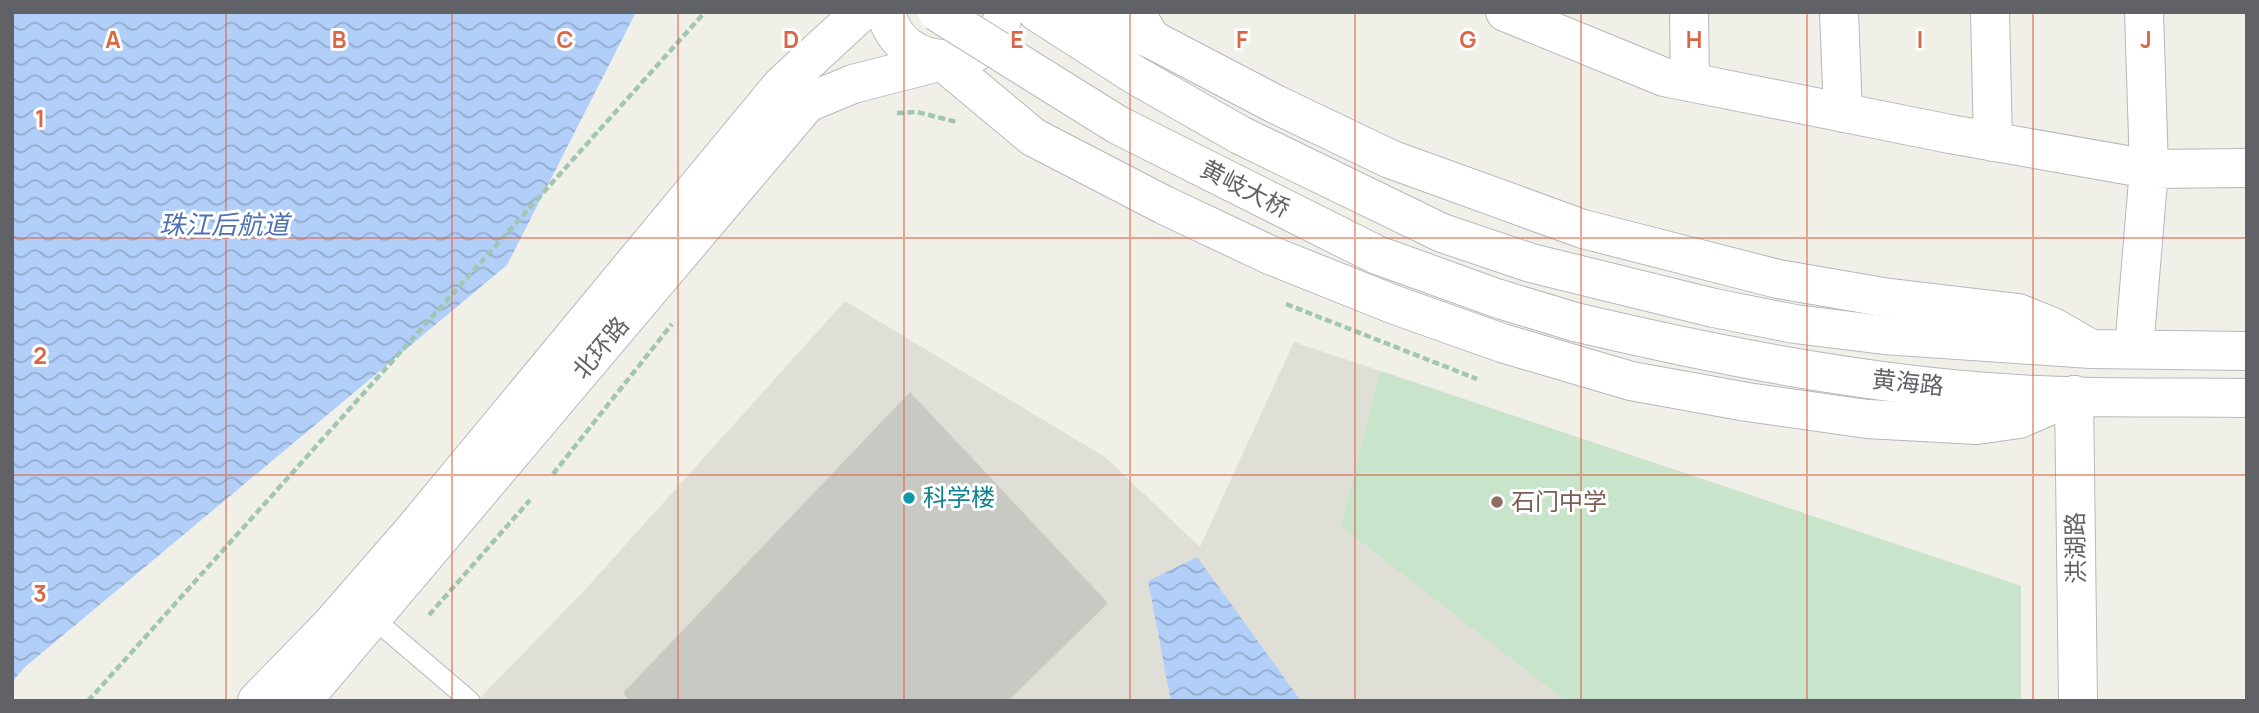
<svg xmlns="http://www.w3.org/2000/svg" width="2259" height="713" font-family="Manrope,'Noto Sans SC',sans-serif">
	<style>
		.education { fill: #e0dfd7 }
		.pitch { fill: #c8e5cc }
		.water { fill: url(#water-waves) }
		.building { fill: #c9c9c3 }
		.lines { fill: none; stroke-linecap: round; stroke-linejoin: round }
		.lane-casing { stroke: #b5b7bb; stroke-width: 21 }
		.street-casing { stroke: #b5b7bb; stroke-width: 40 }
		.secondary-casing { stroke: #b7b9be; stroke-width: 40 }
		.path { stroke: #a1c6b1; stroke-width: 4.5; stroke-dasharray: 7 3.5; stroke-linecap: butt }
		.lane { stroke: #fff; stroke-width: 19 }
		.street { stroke: #fff; stroke-width: 38 }
		.secondary { stroke: #fff; stroke-width: 38 }
		.secondary-bridge-casing { stroke: #b7b9be; stroke-width: 40; stroke-linecap: butt }
		.secondary-bridge { stroke: #fff; stroke-width: 38 }
		.grid { fill: none; stroke: #db6544; stroke-width: 2; stroke-opacity: 0.55 }
		.culture-dot { fill: #0f9aa8; stroke: #fff; stroke-width: 2.5 }
		.education-dot { fill: #8d6e63; stroke: #fff; stroke-width: 2.5 }
		.labels { text-anchor: middle; stroke-width: 6; stroke-linejoin: round; paint-order: stroke }
		.street-label { font-size: 24px; fill: #606267; stroke: #fff }
		.culture-label { font-size: 24px; fill: #0d838f; stroke: #fff; text-anchor: start }
		.education-label { font-size: 24px; fill: #785e54; stroke: #fff; text-anchor: start }
		.water-label { font-size: 26px; font-style: italic; fill: #5172b2; stroke: #fff }
		.grid-label { font-size: 23px; text-anchor: middle; font-weight: bold; fill: #db6544; stroke: #fff; stroke-width: 6; stroke-linejoin: round; paint-order: stroke }
	</style>
	<defs>
		<pattern id="water-waves" width="16" height="10" patternUnits="userSpaceOnUse" patternTransform="scale(1.75)"><rect width="16" height="10" fill="#b1cff8"/><path d="M0 5q4-4 8 0t8 0" fill="none" stroke="#93abcd"/></pattern>
	</defs>
	<rect width="100%" height="100%" fill="#f0efe8"/>
	<!-- education -->
	<path class="education" d="M 845,301 L 1105,457 L 1200,547 L 1294,342 L 2021,586 L 2021,701 L 477,701 L 583,592 Z"/>
	<!-- pitch -->
	<path class="pitch" d="M 1380,371 L 2021,586 L 2021,701 L 1566,701 L 1341,526 Z"/>
	<!-- water -->
	<path class="water" d="M 12,12 L 636,12 L 507,265 L 25,667 L 12,682 Z
		M 1197,557 L 1301,701 L 1171,701 L 1148,581 Z"/>
	<!-- building -->
	<path class="building" d="M 910,392 L 1108,603 L 1008,701 L 630,701 L 623,693 Z"/>
	<g class="lines">
		<defs>
			<path id="lane" d="M 374,619 L 470,701"/>
			<path id="street" d="M 1084,12 L 1151,39 L 1275,104 L 1390,159 L 1583,229 L 1778,279 L 1883,297 L 2018,313 L 2053,327 L 2091,349
				M 1505,12 L 1664,77 L 1950,134 L 2149,169 L 2247,168
				M 1689,12 L 1690,82
				M 1839,12 L 1843,113
				M 1990,12 L 1993,142
				M 942,61 L 1033,137 L 1164,205 L 1270,255 L 1395,305 L 1502,343 L 1631,381 L 1747,402 L 1867,419 L 1977,425 L 2019,419 L 2074,395
				M 2134,349 L 2149,169 L 2144,12"/>
			<path id="secondary" d="M 886,12 C 899,74 992,76 1004,12
				M 1037,12 L 1135,75 L 1240,135 L 1442,233 L 1531,263 L 1714,308 L 1795,324 L 1884,335 L 2091,349 L 2247,351
				M 1135,12 L 1151,39
				M 1575,322 C 1711,354 1847,381 1987,392 C 2073,399 2161,397 2247,398
				M 2074,395 L 2078,701
				M 257,701 L 331,625 L 412,532 L 781,86 L 861,12
				M 302,701 L 807,103 L 853,84 L 942,61"/>
		</defs>
		<!-- lane casing -->
		<use href="#lane" class="lane-casing"/>
		<!-- street casing -->
		<use href="#street" class="street-casing"/>
		<!-- secondary casing -->
		<use href="#secondary" class="secondary-casing"/>
		<!-- path -->
		<path class="path" d="M 897,113 L 917,112 L 957,122
			M 1286,304 L 1477,379
			M 553,474 L 672,324
			M 429,615 L 530,500
			M 88,701 L 705,12"/>
		<!-- lane -->
		<use href="#lane" class="lane"/>
		<!-- street -->
		<use href="#street" class="street"/>
		<!-- secondary -->
		<use href="#secondary" class="secondary"/>
		<defs>
			<path id="secondary-bridge" d="M 937,12 L 1118,125 L 1377,255 L 1496,298 L 1575,322"/>
		</defs>
		<!-- secondary-bridge casing -->
		<use href="#secondary-bridge" class="secondary-bridge-casing"/>
		<!-- secondary-bridge -->
		<use href="#secondary-bridge" class="secondary-bridge"/>
	</g>
	<!-- grid -->
	<path class="grid" d="M 226,12 L 226,701M 452,12 L 452,701M 678,12 L 678,701M 904,12 L 904,701M 1130,12 L 1130,701M 1355,12 L 1355,701M 1581,12 L 1581,701M 1807,12 L 1807,701M 2033,12 L 2033,701M 12,238 L 2247,238M 12,475 L 2247,475"/>
	<!-- markers -->
	<circle class="culture-dot" cx="909" cy="498" r="7"/>
	<circle class="education-dot" cx="1497" cy="502" r="7"/>
	<g class="labels">
		<!-- street labels -->
		<g class="street-label">
			<text transform="translate(1245 189) rotate(27)" y="8">黄岐大桥</text>
			<text transform="translate(601 348) rotate(-50)" y="8">北环路</text>
			<text transform="translate(1908 383) rotate(6)" y="8">黄海路</text>
			<text transform="translate(2076 548) rotate(-91)" y="8">洪湖路</text>
		</g>
		<!-- culture labels -->
		<g class="culture-label">
			<text x="923" y="506">科学楼</text>
		</g>
		<!-- education labels -->
		<g class="education-label">
			<text x="1511" y="510">石门中学</text>
		</g>
		<!-- water labels -->
		<g class="water-label">
			<text x="224" y="234">珠江后航道</text>
		</g>
	</g>
	<g class="grid-label">
		<text x="113" y="48">A</text>
		<text x="339" y="48">B</text>
		<text x="565" y="48">C</text>
		<text x="791" y="48">D</text>
		<text x="1017" y="48">E</text>
		<text x="1242" y="48">F</text>
		<text x="1468" y="48">G</text>
		<text x="1694" y="48">H</text>
		<text x="1920" y="48">I</text>
		<text x="2146" y="48">J</text>
		<text x="40" y="127">1</text>
		<text x="40" y="364">2</text>
		<text x="40" y="602">3</text>
	</g>
	<!-- border -->
	<rect width="2259" height="713" fill="none" stroke="#606267" stroke-width="28"/>
</svg>
